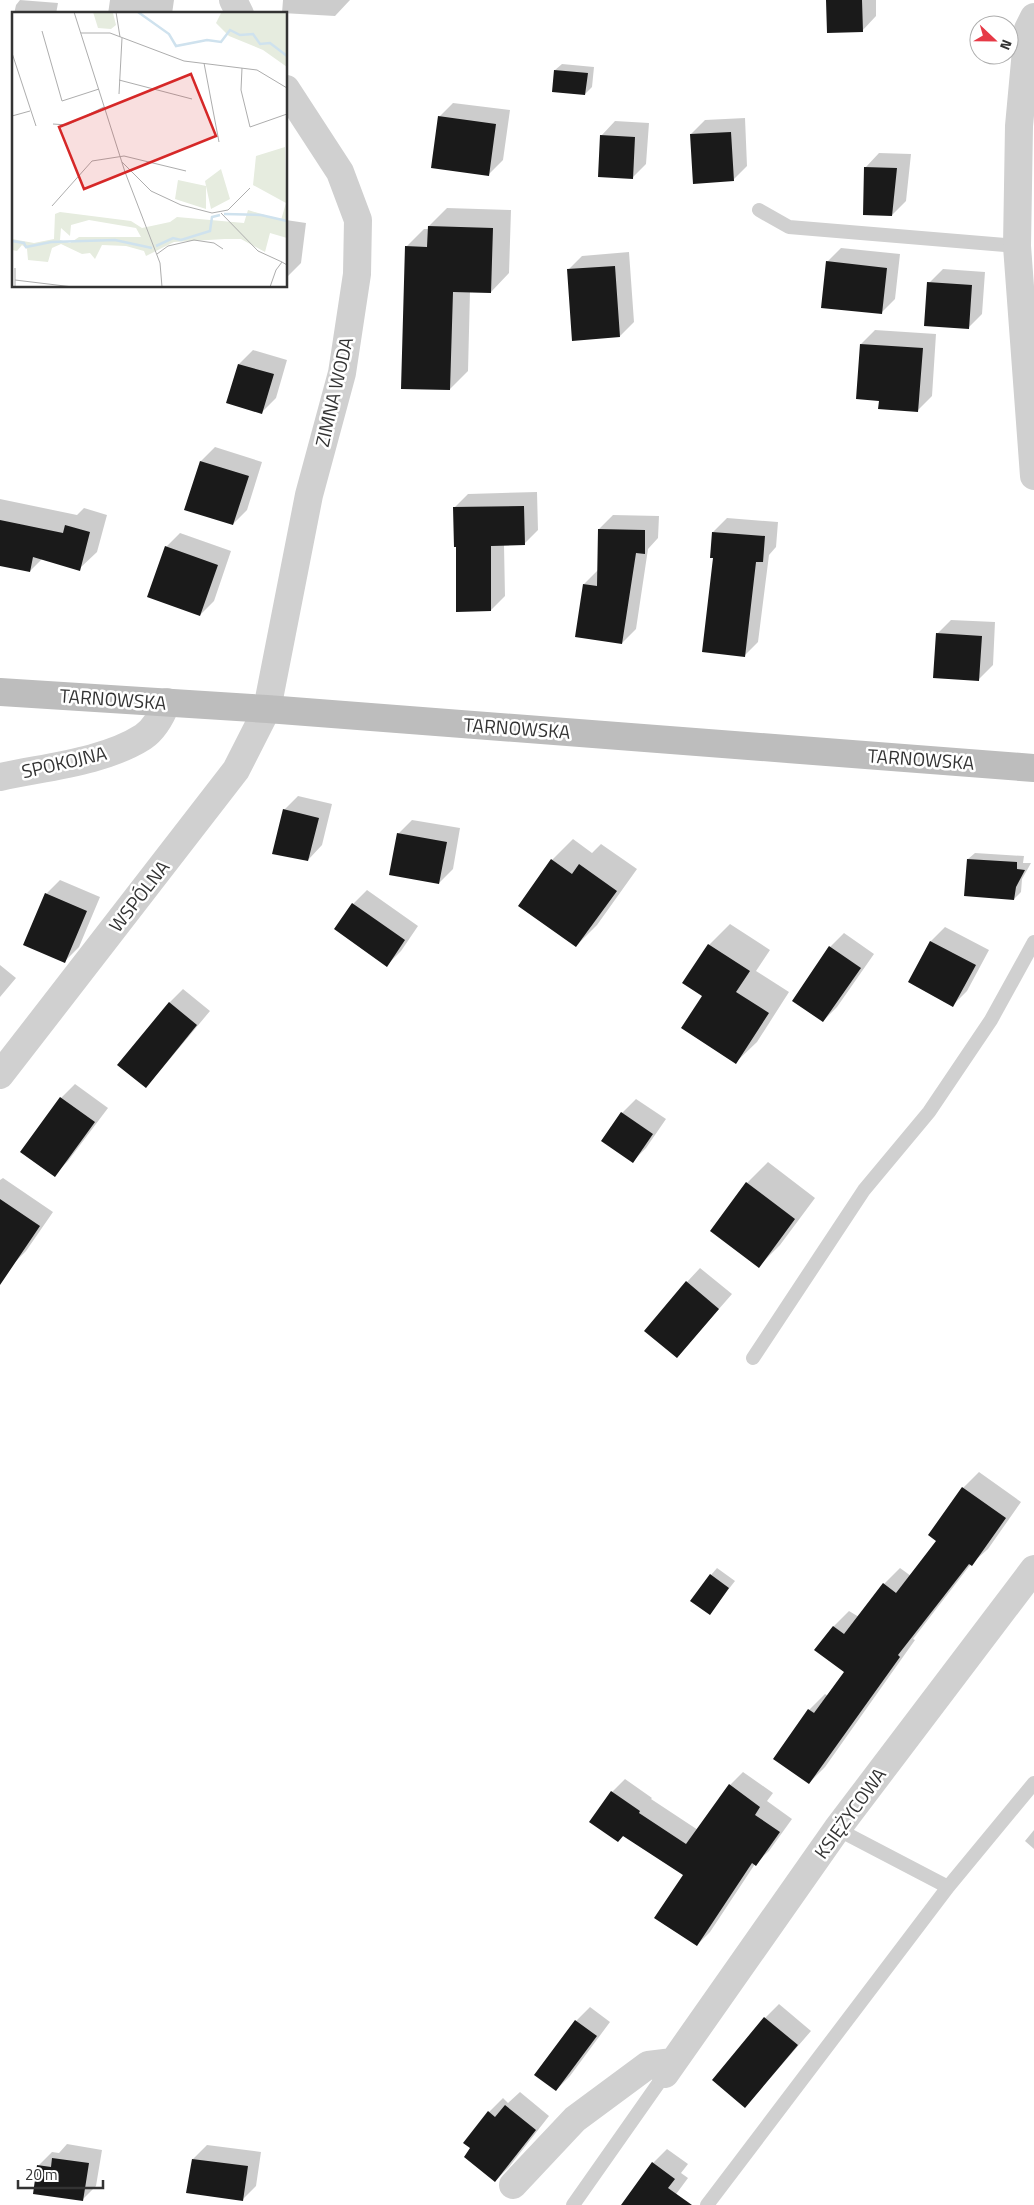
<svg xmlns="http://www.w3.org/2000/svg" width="1034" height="2205" font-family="'Titillium Web',sans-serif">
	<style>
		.shadow { fill: #0003 }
		.building { fill: #1a1a1a }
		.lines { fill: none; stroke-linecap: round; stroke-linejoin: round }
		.lane { stroke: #d0d0d0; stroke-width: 14 }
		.street { stroke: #d0d0d0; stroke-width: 28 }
		.secondary { stroke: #bdbdbd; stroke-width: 28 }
		.labels { text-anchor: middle; stroke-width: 5; stroke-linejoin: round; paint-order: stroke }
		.street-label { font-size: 19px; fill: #333; stroke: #fff }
		.inset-river { fill: none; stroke: #cfe2ee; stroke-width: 2.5 }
		.inset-road { fill: none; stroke: #adadad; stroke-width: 1 }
		.view { fill: #d62828; fill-opacity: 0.15; stroke: #d62828; stroke-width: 2.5 }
		.inset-edge { fill: none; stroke: #333; stroke-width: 2.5 }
	</style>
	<rect width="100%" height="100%" fill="#fff"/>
	<!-- shadow -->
	<path class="shadow" d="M 20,0 L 58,3 L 56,14 L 14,14 L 16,5 Z
		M 110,0 L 174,0 L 172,14 L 108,14 Z
		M 283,0 L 350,0 L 335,16 L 282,13 Z
		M 827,0 L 876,0 L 876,16 L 862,31 Z
		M 562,64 L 594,67 L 592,87 L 585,94 L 555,70 Z
		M 453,103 L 510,110 L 503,160 L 489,174 L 439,117 Z
		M 745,118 L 747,166 L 733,180 L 691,134 L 705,120 Z
		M 615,121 L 649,123 L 646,164 L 632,178 L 601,136 Z
		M 879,153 L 911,154 L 906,201 L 892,215 L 865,168 Z
		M 447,208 L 511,210 L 509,273 L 491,292 L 470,291 L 468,371 L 450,389 L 406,247 L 424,229 L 429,229 L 429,226 Z
		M 286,220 L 306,223 L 301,263 L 287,277 Z
		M 841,248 L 900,254 L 895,299 L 881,313 L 827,262 Z
		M 629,252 L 634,322 L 620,336 L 568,270 L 582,256 Z
		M 943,269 L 985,272 L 982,314 L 968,328 L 929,283 Z
		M 875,330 L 936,334 L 932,396 L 918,410 L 880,400 L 861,344 Z
		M 253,350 L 287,360 L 276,398 L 262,412 L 239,364 Z
		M 215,447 L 262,462 L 247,510 L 233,524 L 186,509 L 201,461 Z
		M 537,492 L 538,530 L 524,544 L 504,545 L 505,596 L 491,610 L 457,546 L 454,508 L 468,494 Z
		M 0,499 L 77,515 L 84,508 L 107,515 L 97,552 L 79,569 L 42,559 L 30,571 L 0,565 Z
		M 613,515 L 659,516 L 658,538 L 648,549 L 636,629 L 622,643 L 584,584 L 598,570 L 599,529 Z
		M 727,518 L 778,522 L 776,547 L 769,555 L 758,642 L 744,656 L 714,557 L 713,532 Z
		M 180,533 L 231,551 L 214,601 L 200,615 L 166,547 Z
		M 951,620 L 995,622 L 993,665 L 979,679 L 937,634 Z
		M 298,796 L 332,804 L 322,845 L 308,860 L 284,810 Z
		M 412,820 L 460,828 L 453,869 L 439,883 L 398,834 Z
		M 573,839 L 592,853 L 601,844 L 637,869 L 597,925 L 576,946 L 520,906 L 552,860 Z
		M 975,853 L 1024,856 L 1023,863 L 1031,863 L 1022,879 L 1021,892 L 1014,899 L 968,859 Z
		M 60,880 L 100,897 L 79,947 L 65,961 L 25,944 L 46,894 Z
		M 367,890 L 418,926 L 401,951 L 387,965 L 353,904 Z
		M 730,924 L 770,950 L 756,971 L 789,992 L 757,1042 L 736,1062 L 703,996 L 709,945 Z
		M 945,927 L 989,950 L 967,991 L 953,1005 L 910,982 L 931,941 Z
		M 844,933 L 874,954 L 837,1007 L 823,1021 L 830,947 Z
		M 0,965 L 16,978 L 0,997 Z
		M 183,989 L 210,1011 L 159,1072 L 146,1086 L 169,1003 Z
		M 75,1084 L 108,1108 L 68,1161 L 54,1175 L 22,1151 L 61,1098 Z
		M 636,1099 L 666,1119 L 646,1148 L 632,1162 L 603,1141 L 622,1113 Z
		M 768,1162 L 815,1198 L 780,1245 L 759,1266 L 747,1183 Z
		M 3,1178 L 53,1212 L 26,1251 L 12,1265 L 0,1257 L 0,1180 Z
		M 700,1268 L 732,1294 L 677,1357 L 687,1282 Z
		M 979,1472 L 1021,1502 L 988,1549 L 971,1564 L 913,1639 L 915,1640 L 825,1767 L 809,1783 L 774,1758 L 809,1710 L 825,1694 L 828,1696 L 846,1671 L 833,1627 L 849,1611 L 859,1617 L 884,1584 L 900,1568 L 911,1576 L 938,1541 L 963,1488 Z
		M 717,1568 L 735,1581 L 710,1613 L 711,1575 Z
		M 743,1772 L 773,1793 L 767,1801 L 792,1819 L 769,1851 L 755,1864 L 710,1932 L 697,1945 L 684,1874 L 624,1835 L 618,1841 L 612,1792 L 625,1779 L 652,1798 L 651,1799 L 698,1830 L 730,1785 Z
		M 1034,1830 L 1034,1849 L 1025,1841 Z
		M 779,2004 L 811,2031 L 745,2107 L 765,2018 Z
		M 590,2007 L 610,2022 L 570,2076 L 556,2090 L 536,2075 L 576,2021 Z
		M 520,2092 L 549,2116 L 509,2167 L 495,2181 L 489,2112 L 503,2098 L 508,2103 Z
		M 67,2144 L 102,2150 L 96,2186 L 82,2200 L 38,2166 L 52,2152 L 59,2153 Z
		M 207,2145 L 261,2152 L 256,2186 L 242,2200 L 193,2159 Z
		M 667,2149 L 688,2164 L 681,2173 L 688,2178 L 668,2205 L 622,2205 L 653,2163 Z"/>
	<!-- building -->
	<path class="building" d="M 826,0 L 862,0 L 863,32 L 827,33 Z
		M 554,70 L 588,73 L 585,95 L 552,92 Z
		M 438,116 L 496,124 L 489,176 L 431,168 Z
		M 731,132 L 734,181 L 693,184 L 690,134 Z
		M 600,135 L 635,137 L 633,179 L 598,177 Z
		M 864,167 L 897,168 L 892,216 L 863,215 Z
		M 428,226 L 493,228 L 491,293 L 453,292 L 450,390 L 401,389 L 405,246 L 427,247 Z
		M 826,261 L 887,268 L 882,314 L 821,308 Z
		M 615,266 L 620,337 L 572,341 L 567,269 Z
		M 927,282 L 972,285 L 969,329 L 924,326 Z
		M 860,344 L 923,348 L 918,412 L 878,409 L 879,401 L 856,399 Z
		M 238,364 L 274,374 L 262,414 L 226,403 Z
		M 200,461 L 249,476 L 233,525 L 184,510 Z
		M 524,506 L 525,545 L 491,546 L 491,611 L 456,612 L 456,547 L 454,547 L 453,507 Z
		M 0,520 L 63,533 L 65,525 L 90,532 L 80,571 L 33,557 L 30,572 L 0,566 Z
		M 598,529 L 645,530 L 645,554 L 636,553 L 622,644 L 575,637 L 583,584 L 597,586 Z
		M 712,532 L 765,536 L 763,562 L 756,562 L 745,657 L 702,652 L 713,558 L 710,558 Z
		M 165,546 L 218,565 L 200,616 L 147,597 Z
		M 936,633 L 982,636 L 979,681 L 933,678 Z
		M 283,809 L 319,818 L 308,861 L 272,854 Z
		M 397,833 L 447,842 L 439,884 L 389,875 Z
		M 551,859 L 572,874 L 579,864 L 617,891 L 576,947 L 518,906 Z
		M 967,859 L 1017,862 L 1017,869 L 1025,870 L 1016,887 L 1014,900 L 964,896 Z
		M 45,893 L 87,911 L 65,963 L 23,945 Z
		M 352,903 L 405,940 L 387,967 L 334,929 Z
		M 930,941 L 976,965 L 953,1007 L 908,982 Z
		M 708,944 L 750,971 L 736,992 L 769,1013 L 736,1064 L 681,1028 L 702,996 L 682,983 Z
		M 829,946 L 861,968 L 823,1022 L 792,1001 Z
		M 169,1002 L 197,1025 L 146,1088 L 117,1065 Z
		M 60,1097 L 95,1122 L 55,1177 L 20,1152 Z
		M 621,1112 L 653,1134 L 633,1163 L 601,1141 Z
		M 746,1182 L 795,1219 L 759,1268 L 710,1231 Z
		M 0,1199 L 40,1226 L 0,1285 Z
		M 686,1281 L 719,1309 L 677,1358 L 644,1331 Z
		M 962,1487 L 1006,1518 L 972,1566 L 969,1564 L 898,1655 L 900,1657 L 809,1784 L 773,1759 L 808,1709 L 814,1713 L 844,1672 L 814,1650 L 833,1626 L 844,1634 L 883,1583 L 896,1593 L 936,1541 L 928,1535 Z
		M 710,1574 L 729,1588 L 710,1615 L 690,1601 Z
		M 729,1784 L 760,1807 L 755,1815 L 780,1832 L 756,1866 L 752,1863 L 697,1946 L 654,1918 L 683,1875 L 623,1836 L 618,1842 L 589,1822 L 611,1791 L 640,1811 L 639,1813 L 686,1844 Z
		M 764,2017 L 798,2045 L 745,2108 L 712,2080 Z
		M 575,2020 L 597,2036 L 556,2091 L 534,2075 Z
		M 505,2105 L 536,2130 L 495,2182 L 464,2157 L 470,2148 L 463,2143 L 488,2111 L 495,2117 Z
		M 52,2158 L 89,2163 L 83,2201 L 33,2194 L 37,2165 L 51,2167 Z
		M 192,2159 L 248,2166 L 243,2201 L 186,2193 Z
		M 652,2162 L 675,2179 L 668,2188 L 692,2205 L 621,2205 Z"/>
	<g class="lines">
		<!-- lane -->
		<path class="lane" d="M 759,210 L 789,227 L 1017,246
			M 753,1358 L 864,1190 L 929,1112 L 991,1020 L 1034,942
			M 837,1829 L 948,1887
			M 573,2205 L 665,2074
			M 707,2205 L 948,1887 L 1034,1783"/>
		<!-- street -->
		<path class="street" d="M 233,0 L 240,14
			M 1034,17 L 1028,29 L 1019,126 L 1017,246 L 1034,476
			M 0,777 C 45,767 104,762 143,737 C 155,729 162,715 167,702
			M 0,1075 L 236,770 L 267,709 L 309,495 L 342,373 L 357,274 L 358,220 L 340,172 L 286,89
			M 665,2074 L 837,1829 L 1034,1569
			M 513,2185 L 575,2119 L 648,2065 L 673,2062"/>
		<!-- secondary -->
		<path class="secondary" d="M 0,692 L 267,709 L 1034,768"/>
	</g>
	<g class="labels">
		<!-- street labels -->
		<g class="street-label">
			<text transform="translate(334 392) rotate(-77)" y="7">ZIMNA WODA</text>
			<text transform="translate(113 699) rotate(4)" y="7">TARNOWSKA</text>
			<text transform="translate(517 728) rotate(4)" y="7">TARNOWSKA</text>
			<text transform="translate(921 759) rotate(4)" y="7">TARNOWSKA</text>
			<text transform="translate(64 762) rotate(-13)" y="7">SPOKOJNA</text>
			<text transform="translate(139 896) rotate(-52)" y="7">WSPÓLNA</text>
			<text transform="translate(850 1813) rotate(-54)" y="7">KSIĘŻYCOWA</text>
		</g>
	</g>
	<!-- overview -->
	<g transform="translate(12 12)">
		<rect width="275" height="275" fill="#fff"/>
		<path d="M 81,0 L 101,1 L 104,13 L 99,17 L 86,16 ZM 275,0 L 275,55 L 251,38 L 217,24 L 204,11 L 209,1 ZM 273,135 L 275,226 L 258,221 L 253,240 L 229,227 L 213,227 L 162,230 L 134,244 L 132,239 L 114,234 L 90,233 L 83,247 L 78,241 L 70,242 L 49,232 L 40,236 L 36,250 L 16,248 L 15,237 L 10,233 L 5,239 L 0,238 L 0,227 L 22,231 L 42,227 L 43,202 L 48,200 L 119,209 L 130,216 L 158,210 L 165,205 L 232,211 L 236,198 L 269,208 L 274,191 L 241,173 L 244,144 ZM 77,208 L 124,216 L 129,225 L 67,225 L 58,231 L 48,228 L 49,216 L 58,224 L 59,213 ZM 209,157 L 218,187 L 199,197 L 194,174 L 194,197 L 163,187 L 166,168 L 194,174 L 193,169 Z" fill="#e6ecdf" fill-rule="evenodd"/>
		<path class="inset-river" d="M 126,0 L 157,22 L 164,34 L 195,28 L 209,30 L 218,18 L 228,23 L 241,22 L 248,32 L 258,31 L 275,44M 212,202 L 249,203 L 275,209M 0,229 L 12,231 L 14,235 L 39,230 L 103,228 L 140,236M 144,234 L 161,226 L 169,228 L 198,219 L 200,205 L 208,203"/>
		<path class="inset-road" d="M 62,0 L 113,160 L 148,251 L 150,275M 104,0 L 108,25M 30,19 L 50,89 L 87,77M 69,21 L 98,21 L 172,49 L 245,58 L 275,76M 0,41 L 24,114M 192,51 L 207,130M 230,56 L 229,78 L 238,115 L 275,102M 107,68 L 180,87M 107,82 L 110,26M 0,104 L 18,99M 41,112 L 55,113 L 92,95M 110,150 L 139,179 L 169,193 L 200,201 L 216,198 L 238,176M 40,194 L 80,149 L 112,144 L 174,159M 209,201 L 246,239 L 270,250M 145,242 L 156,234 L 182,228 L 202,231 L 211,237M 3,268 L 61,275M 3,275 L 3,256M 258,275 L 264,258 L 270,250 L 275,253"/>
		<path class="view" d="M 179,62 L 204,124 L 72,177 L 47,115 Z"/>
		<rect width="275" height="275" class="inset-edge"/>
	</g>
	<!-- north arrow -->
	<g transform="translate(994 40) rotate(112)"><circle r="24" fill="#ffffff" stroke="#adadad"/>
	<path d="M0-4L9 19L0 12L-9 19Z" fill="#e63946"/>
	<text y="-8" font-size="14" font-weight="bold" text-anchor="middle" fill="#333333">N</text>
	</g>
	<!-- scale -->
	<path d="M18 2180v8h85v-8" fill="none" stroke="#333333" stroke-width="2.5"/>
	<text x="25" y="2180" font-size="15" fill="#333333" stroke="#ffffff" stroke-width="4" paint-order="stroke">20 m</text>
</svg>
